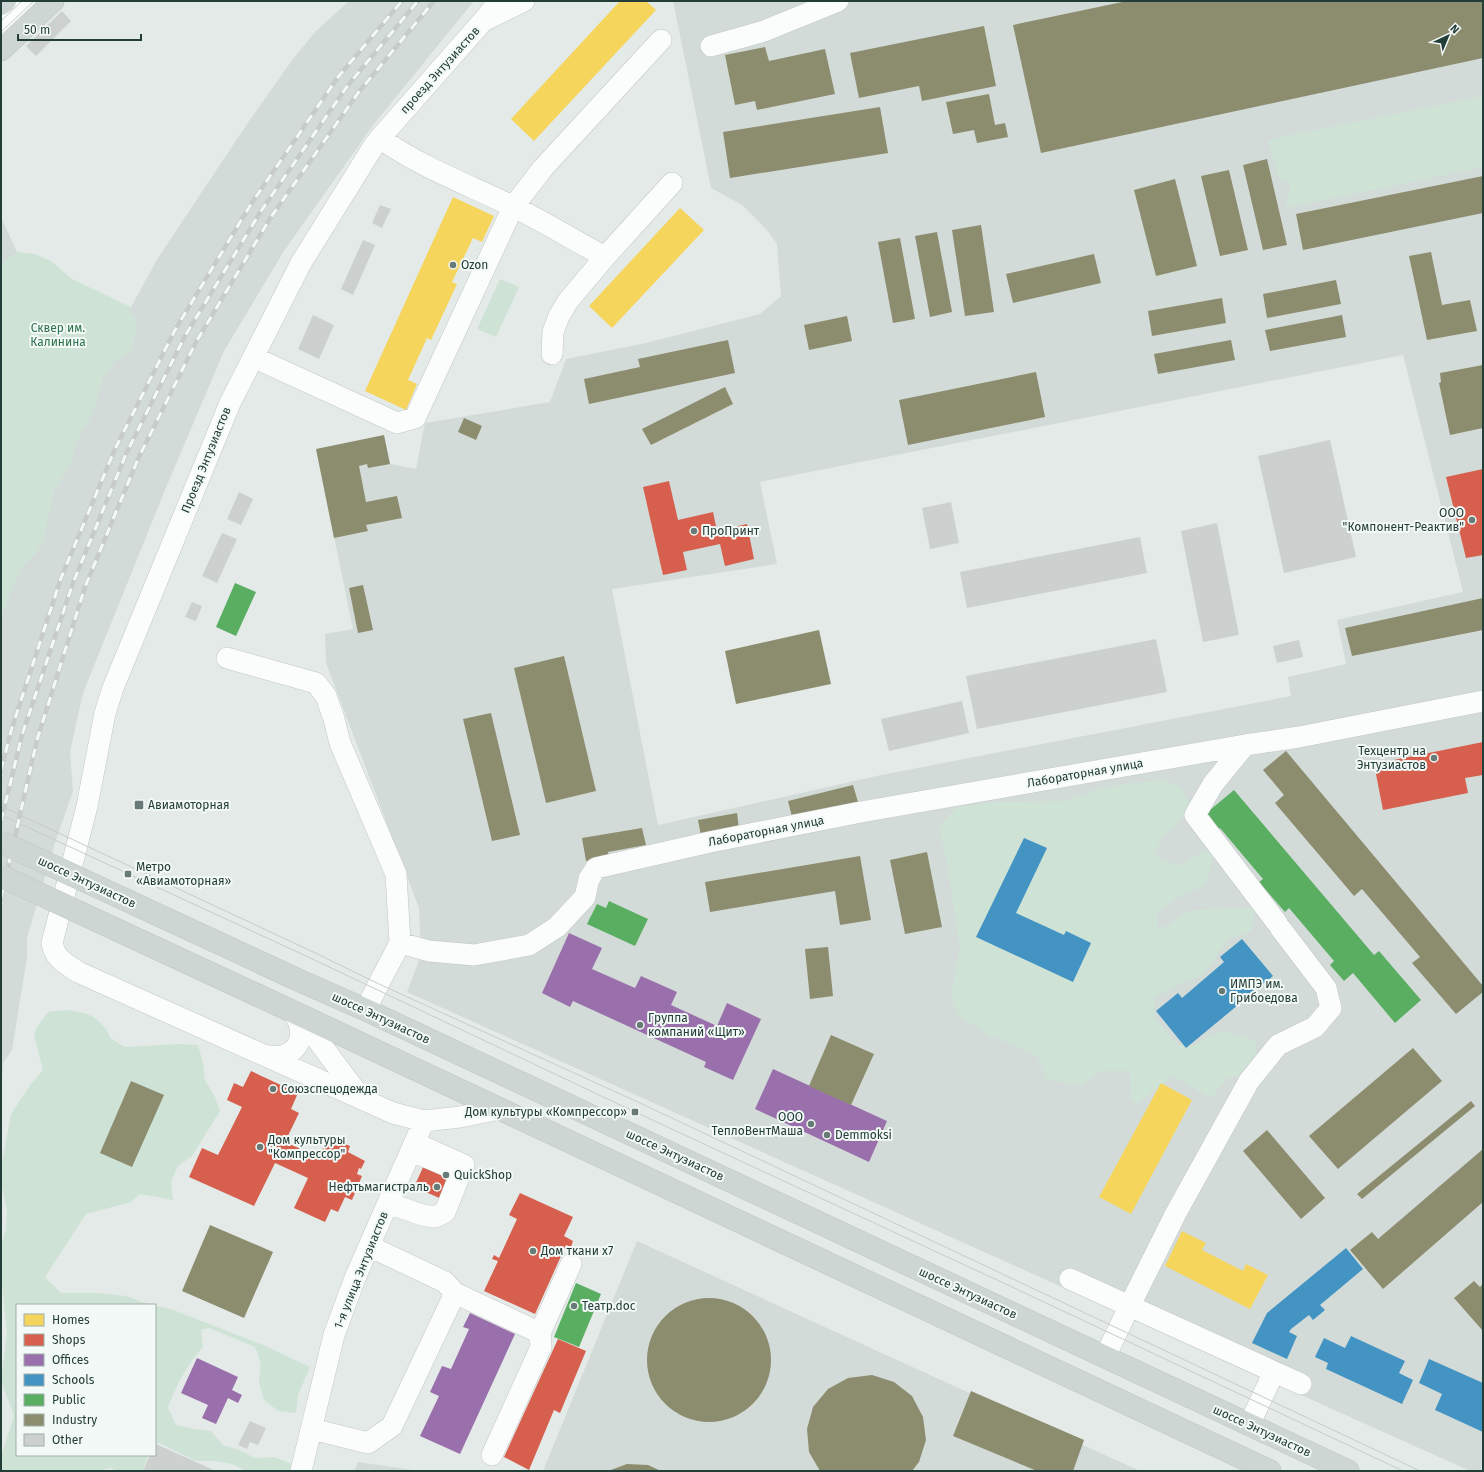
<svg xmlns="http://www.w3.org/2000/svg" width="1484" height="1472" font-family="'Fira Sans',sans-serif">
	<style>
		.built { fill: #d3dbd8; fill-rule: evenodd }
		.green { fill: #cee3d6 }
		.homes { fill: #f6d55c }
		.shops { fill: #d6604d }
		.offices { fill: #9970ab }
		.schools { fill: #4393c3 }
		.public { fill: #5aae61 }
		.industry { fill: #8c8c6e }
		.building { fill: #ccd1cf }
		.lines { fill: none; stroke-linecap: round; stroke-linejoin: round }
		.minor-casing { stroke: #c1c7c5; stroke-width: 22 }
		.major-casing { stroke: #bdc6c4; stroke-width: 23 }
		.minor { stroke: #fbfcfc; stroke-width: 21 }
		.major { stroke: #ced6d4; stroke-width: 22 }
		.tram { stroke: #c7cbca; stroke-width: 1 }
		.rail-casing { stroke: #c7cbca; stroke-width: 4.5 }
		.rail { stroke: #f3f9f6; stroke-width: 3; stroke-dasharray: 9; stroke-linecap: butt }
		.major-bridge-casing { stroke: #bdc6c4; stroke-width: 23; stroke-linecap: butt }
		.major-bridge { stroke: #ced6d4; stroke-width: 22 }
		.poi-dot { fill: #677a76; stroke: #f3f9f6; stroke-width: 1.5 }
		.labels { text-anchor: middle; stroke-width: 4; stroke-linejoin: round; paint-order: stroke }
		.street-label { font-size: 12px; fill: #233d38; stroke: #f3f9f6 }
		.poi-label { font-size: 12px; fill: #233d38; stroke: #f3f9f6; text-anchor: start }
		.park-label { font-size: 12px; fill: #2e734d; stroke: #f3f9f6 }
	</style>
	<rect width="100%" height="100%" fill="#e4eae8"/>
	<!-- built -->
	<path class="built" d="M 349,1 L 474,1 L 374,124 L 284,251 L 224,351 L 165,490 L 83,693 L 70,752 L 73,791 L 54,846 L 27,938 L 27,958 L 12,1050 L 3,1063 L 1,1097 L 1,615 L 131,307 L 158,258 L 249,121 L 293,59 L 315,32 Z
		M 673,1 L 1483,1 L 1483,1471 L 1470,1471 L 407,992 L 421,955 L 419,908 L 326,663 L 325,634 L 353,629 L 316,449 L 416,469 L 425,423 L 550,402 L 566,359 L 646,343 L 760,314 L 781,296 L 777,244 L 766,229 L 742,205 L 711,188 ZM 1403,355 L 1463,592 L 1337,620 L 1346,664 L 1288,677 L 1291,696 L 881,775 L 658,825 L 612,589 L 777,564 L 760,482 Z
		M 1,217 L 17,252 L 1,283 Z
		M 637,1241 L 1140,1471 L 543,1471 Z
		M 358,1462 L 420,1471 L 354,1471 Z"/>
	<!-- green -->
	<path class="green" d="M 1483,96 L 1483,167 L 1286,208 L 1291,183 L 1280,180 L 1268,140 Z
		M 17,252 L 35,254 L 51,261 L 72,279 L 131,307 L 130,311 L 135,317 L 136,335 L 129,351 L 114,362 L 103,376 L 94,411 L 76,442 L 72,459 L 54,491 L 44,537 L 36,553 L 22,566 L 1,615 L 1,266 L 2,264 Z
		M 500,279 L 519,287 L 496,337 L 477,329 Z
		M 1161,781 L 1180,786 L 1191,805 L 1174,828 L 1162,836 L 1154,856 L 1179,866 L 1207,849 L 1213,855 L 1206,885 L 1179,897 L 1157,912 L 1158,931 L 1189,911 L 1224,908 L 1255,908 L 1252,929 L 1246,934 L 1229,938 L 1203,975 L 1185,982 L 1154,998 L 1155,1018 L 1176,1044 L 1196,1045 L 1212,1035 L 1222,1031 L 1256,1041 L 1256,1066 L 1247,1074 L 1227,1078 L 1211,1098 L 1172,1076 L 1136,1105 L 1131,1099 L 1130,1071 L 1102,1071 L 1082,1085 L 1048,1080 L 1036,1055 L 989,1035 L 960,1016 L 951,998 L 960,946 L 946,857 L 939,827 L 957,807 L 995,802 L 1069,801 L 1099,788 L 1133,783 Z
		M 65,1010 C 81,1012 94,1013 104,1027 C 107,1031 109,1033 110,1038 L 125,1047 L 179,1044 L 198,1045 L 203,1063 L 205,1080 L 214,1095 L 220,1111 L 192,1156 L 178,1166 L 171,1182 L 173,1200 L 140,1194 L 131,1202 L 86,1214 L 45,1277 L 61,1293 L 98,1293 L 126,1296 L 151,1305 L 17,1305 L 17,1455 L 148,1455 L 143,1471 L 117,1471 L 111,1468 L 95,1471 L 1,1471 L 1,1456 L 14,1416 L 1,1381 L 7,1334 L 1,1275 L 1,1245 L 6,1230 L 7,1211 L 1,1182 L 1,1168 L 11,1114 L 31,1084 L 43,1070 L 34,1035 L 37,1027 L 48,1012 Z
		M 155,1306 L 171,1309 L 263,1345 L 310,1367 L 298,1395 L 296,1413 L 278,1411 L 264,1400 L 259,1382 L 261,1364 L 255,1347 L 209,1328 L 201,1330 L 203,1347 C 187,1365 176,1385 168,1408 L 176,1425 L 194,1429 L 211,1431 L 223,1445 L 239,1450 L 255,1458 L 274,1457 L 290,1463 L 292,1471 L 246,1471 L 232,1464 L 214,1461 L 196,1461 L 155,1441 Z"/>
	<!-- homes -->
	<path class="homes" d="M 620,1 L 646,1 L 656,10 L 534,141 L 511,119 Z
		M 453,197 L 494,216 L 482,242 L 473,238 L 452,282 L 457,284 L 431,340 L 427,338 L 408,380 L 417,384 L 406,410 L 365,391 Z
		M 680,208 L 704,230 L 612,328 L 589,306 Z
		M 1161,1083 L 1192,1100 L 1131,1214 L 1099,1197 Z
		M 1182,1231 L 1206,1243 L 1202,1250 L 1243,1271 L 1246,1264 L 1268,1275 L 1250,1309 L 1165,1266 Z"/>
	<!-- shops -->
	<path class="shops" d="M 1483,469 L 1483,555 L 1466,558 L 1446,477 Z
		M 669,481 L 678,520 L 713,512 L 717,531 L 747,524 L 754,559 L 725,566 L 720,544 L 683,552 L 687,570 L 663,575 L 643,487 Z
		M 1483,742 L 1483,775 L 1465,778 L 1468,793 L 1383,810 L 1374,764 Z
		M 251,1071 L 298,1093 L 291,1109 L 299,1113 L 285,1142 L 319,1157 L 328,1137 L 350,1146 L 348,1152 L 365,1161 L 361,1169 L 359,1168 L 357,1174 L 362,1176 L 352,1200 L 345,1197 L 338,1212 L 331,1209 L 325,1222 L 294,1208 L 308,1178 L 275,1163 L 254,1206 L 189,1177 L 202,1148 L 218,1155 L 242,1107 L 227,1100 L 234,1083 L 243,1087 Z
		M 425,1163 L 454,1175 L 444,1200 L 414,1187 Z
		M 520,1193 L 573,1217 L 564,1236 L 573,1241 L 571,1247 L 566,1245 L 535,1314 L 484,1291 L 498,1261 L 492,1259 L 494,1255 L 499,1258 L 517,1219 L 509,1215 Z
		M 558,1339 L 586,1351 L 560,1413 L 554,1410 L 529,1470 L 504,1457 Z"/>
	<!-- offices -->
	<path class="offices" d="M 569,933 L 602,948 L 592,969 L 635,988 L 641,976 L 677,992 L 671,1005 L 717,1026 L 727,1003 L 761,1019 L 733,1080 L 704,1067 L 706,1062 L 573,1001 L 570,1007 L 542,993 Z
		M 773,1069 L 887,1121 L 869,1162 L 755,1109 Z
		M 470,1313 L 515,1334 L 460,1454 L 420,1436 L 439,1396 L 430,1392 L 442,1366 L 451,1369 L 469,1329 L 463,1327 Z
		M 197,1358 L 238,1377 L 232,1390 L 242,1395 L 238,1403 L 228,1398 L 216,1424 L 202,1418 L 208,1405 L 181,1393 Z"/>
	<!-- schools -->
	<path class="schools" d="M 1024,838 L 1047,848 L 1016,913 L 1064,935 L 1066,931 L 1091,943 L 1073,982 L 976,937 Z
		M 1242,939 L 1273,976 L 1186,1048 L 1156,1011 L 1178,993 L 1182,998 L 1224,962 L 1220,957 Z
		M 1346,1248 L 1363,1269 L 1320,1305 L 1325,1310 L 1313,1320 L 1309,1315 L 1291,1329 L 1289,1332 L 1297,1336 L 1287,1359 L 1252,1343 L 1267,1313 Z
		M 1351,1336 L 1405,1361 L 1399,1373 L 1413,1380 L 1402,1404 L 1326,1369 L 1328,1363 L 1315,1357 L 1324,1338 L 1345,1348 Z
		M 1429,1359 L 1483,1383 L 1483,1432 L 1435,1410 L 1442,1394 L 1419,1383 Z"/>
	<!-- public -->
	<path class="public" d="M 235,583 L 256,592 L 236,636 L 216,627 Z
		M 1234,790 L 1374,955 L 1379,951 L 1421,1000 L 1395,1023 L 1353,973 L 1344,981 L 1330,965 L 1334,961 L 1289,908 L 1285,912 L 1259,882 L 1263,879 L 1220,828 L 1217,831 L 1204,815 Z
		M 609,901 L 648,919 L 635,946 L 587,924 L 597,904 L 606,908 Z
		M 576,1283 L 601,1294 L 579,1347 L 554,1337 Z"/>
	<!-- industry -->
	<path class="industry" d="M 1127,1 L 1483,1 L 1483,58 L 1041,153 L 1013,25 Z
		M 984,26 L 996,86 L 922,101 L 919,86 L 859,98 L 850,53 Z
		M 765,47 L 769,61 L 825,49 L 835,94 L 757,110 L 755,101 L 735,105 L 725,55 Z
		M 989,94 L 995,125 L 1005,123 L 1008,137 L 977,143 L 974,130 L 953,134 L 946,102 Z
		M 880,107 L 888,153 L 730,178 L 723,132 Z
		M 1267,159 L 1287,245 L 1263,250 L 1243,165 Z
		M 1229,170 L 1248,250 L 1220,256 L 1201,176 Z
		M 1483,176 L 1483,213 L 1303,250 L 1296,214 Z
		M 1175,179 L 1197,266 L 1156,276 L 1134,190 Z
		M 981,225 L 994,312 L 965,316 L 952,230 Z
		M 937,232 L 952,312 L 930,317 L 915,236 Z
		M 900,238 L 915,319 L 893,323 L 878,242 Z
		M 1431,252 L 1442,305 L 1470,300 L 1477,331 L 1427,340 L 1409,256 Z
		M 1094,254 L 1101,283 L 1013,303 L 1006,274 Z
		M 1336,280 L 1341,304 L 1267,318 L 1263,294 Z
		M 1222,298 L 1226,323 L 1152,336 L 1148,311 Z
		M 1342,315 L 1346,337 L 1270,351 L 1265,330 Z
		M 847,316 L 852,341 L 809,350 L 804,325 Z
		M 728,340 L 735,373 L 589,404 L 584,379 L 640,367 L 638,359 Z
		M 1231,340 L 1235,360 L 1158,374 L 1154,354 Z
		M 1483,365 L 1483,428 L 1450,435 L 1439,383 L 1441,382 L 1440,373 Z
		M 1036,372 L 1045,417 L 908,445 L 899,400 Z
		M 725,387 L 733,404 L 651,445 L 642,429 Z
		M 464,418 L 482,426 L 476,440 L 458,432 Z
		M 384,435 L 390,464 L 368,468 L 367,464 L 359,466 L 366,502 L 397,496 L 402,518 L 366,525 L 368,531 L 334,538 L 316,449 Z
		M 363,585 L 373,630 L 358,633 L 349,588 Z
		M 1483,598 L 1483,630 L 1352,656 L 1345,628 Z
		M 819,630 L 831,684 L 736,704 L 725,651 Z
		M 564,656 L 596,791 L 546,803 L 514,668 Z
		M 491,713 L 520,835 L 492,841 L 463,719 Z
		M 1286,751 L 1483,986 L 1483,992 L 1456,1014 L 1412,963 L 1420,957 L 1362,889 L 1354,896 L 1275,803 L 1284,795 L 1263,770 Z
		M 853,785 L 858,802 L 792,817 L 788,801 Z
		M 737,813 L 739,829 L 701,836 L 698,820 Z
		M 642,828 L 646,845 L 608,852 L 609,857 L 586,861 L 582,838 Z
		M 927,852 L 942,927 L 905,934 L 890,860 Z
		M 860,856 L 871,920 L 840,925 L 835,891 L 710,912 L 705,882 Z
		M 828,947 L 833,996 L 810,999 L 805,949 Z
		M 831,1035 L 874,1054 L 851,1105 L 809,1086 Z
		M 1413,1048 L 1442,1081 L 1338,1169 L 1309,1136 Z
		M 131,1081 L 164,1095 L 132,1167 L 100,1153 Z
		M 1471,1101 L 1475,1106 L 1362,1199 L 1357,1194 Z
		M 1267,1130 L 1325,1198 L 1301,1219 L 1243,1151 Z
		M 1483,1149 L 1483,1202 L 1383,1289 L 1350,1250 L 1372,1232 L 1378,1239 Z
		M 210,1225 L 273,1252 L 244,1318 L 182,1291 Z
		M 1474,1281 L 1480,1287 L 1483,1284 L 1483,1331 L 1454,1298 Z
		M647 1360a62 62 0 1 1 124 0a62 62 0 1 1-124 0Z
		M 872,1375 L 894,1382 L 912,1396 L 923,1417 L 926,1440 L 919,1462 L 912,1471 L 820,1471 L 809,1452 L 807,1429 L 813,1407 L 828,1389 L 848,1378 Z
		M 971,1391 L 1084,1440 L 1073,1471 L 1037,1471 L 953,1436 Z
		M 627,1464 L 648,1465 L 661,1471 L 608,1471 Z"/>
	<!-- building -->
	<path class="building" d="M 62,11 L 71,21 L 36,56 L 26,46 Z
		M 380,205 L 391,209 L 382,228 L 372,223 Z
		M 363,240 L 375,245 L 353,295 L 341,289 Z
		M 313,315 L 334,325 L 319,359 L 298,349 Z
		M 1330,440 L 1356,557 L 1284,573 L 1258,456 Z
		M 239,492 L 253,499 L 241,525 L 227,519 Z
		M 951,502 L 959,543 L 930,549 L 922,508 Z
		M 1217,523 L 1239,635 L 1203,642 L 1181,531 Z
		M 222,533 L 237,539 L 217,583 L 202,576 Z
		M 1140,537 L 1147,573 L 967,608 L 960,572 Z
		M 192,602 L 202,606 L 196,621 L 185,617 Z
		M 1156,639 L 1167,692 L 977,729 L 966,676 Z
		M 1299,640 L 1303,657 L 1277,663 L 1273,646 Z
		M 962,701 L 969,733 L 889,751 L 881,719 Z
		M 250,1421 L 266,1428 L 258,1445 L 250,1442 L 247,1449 L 238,1445 Z
		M 156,1444 L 216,1471 L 143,1471 L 150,1455 L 155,1455 Z"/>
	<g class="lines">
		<defs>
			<path id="minor" d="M 499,1 L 483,21 L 380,138 L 373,147 L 301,263 L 230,403 L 113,688 L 105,713 L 87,806 L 52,943 C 55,959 65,963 78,972 L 393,1113 L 424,1121 L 460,1117 L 500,1109
				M 487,19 L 524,1
				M 1,27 L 28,1
				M 711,46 L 764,31 L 838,1
				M 380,138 C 420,167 467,184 512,206 C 544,222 574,240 605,257
				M 552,354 L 553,332 L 559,316 L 568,301 L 605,257 L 672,183
				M 253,357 L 397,423 L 415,418 L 513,207 L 543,168 L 661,40
				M 227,658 L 316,683 L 326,696 L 334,719 L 340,743 L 396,874 L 400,943
				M 1277,923 L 1195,815 L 1213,784 L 1245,745 L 1299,737 L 1483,701
				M 400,943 L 429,951 L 474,955 L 529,945 L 557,927 L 585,897 L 589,879 L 596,868 L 710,842 L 861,812 L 1245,745
				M 366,1010 C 376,987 389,965 400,943
				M 298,1014 L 361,1098
				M 265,1055 C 293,1063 311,1038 294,1014
				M 412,1151 L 461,1172 L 464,1165 L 415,1143
				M 388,1203 L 422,1215 L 435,1217 L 445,1212 L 461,1172
				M 1070,1279 L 1301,1384
				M 455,1293 L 540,1333 L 541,1347 L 492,1455
				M 540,1333 L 571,1264
				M 1105,1357 L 1129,1307 L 1176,1213 L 1249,1081 L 1278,1045 L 1315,1027 L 1331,1008 L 1326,988 L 1281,929
				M 1249,1425 L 1274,1372
				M 312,1429 L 368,1443 L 392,1426 L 455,1293 L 445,1282 L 369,1246
				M 301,1471 L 334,1335 L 355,1278 L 424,1121"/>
			<path id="major" d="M 1,4 L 5,1
				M 1,50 L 53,1
				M 296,979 L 366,1010 L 1348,1471
				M 283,1007 L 1270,1471"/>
		</defs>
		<!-- minor casing -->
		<use href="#minor" class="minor-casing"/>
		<!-- major casing -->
		<use href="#major" class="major-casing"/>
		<!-- minor -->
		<use href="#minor" class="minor"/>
		<!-- major -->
		<use href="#major" class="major"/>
		<!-- tram -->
		<path class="tram" d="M 1,21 L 22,1
			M 1,32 L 34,1
			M 1,806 L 309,950 L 379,984 L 640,1103 L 1420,1471
			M 1,815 L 306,956 L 635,1112 L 1010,1286 L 1403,1471"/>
		<defs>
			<path id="rail" d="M 1,770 L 11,731 L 61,578 L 115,449 L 175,330 L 251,204 L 338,77 L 402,1
				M 1,821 L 22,735 L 73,583 L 126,454 L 185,336 L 261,211 L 348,85 L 418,1
				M 1,898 L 37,740 L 85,587 L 138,459 L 196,342 L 271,217 L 358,93 L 434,1"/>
		</defs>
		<!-- rail casing -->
		<use href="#rail" class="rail-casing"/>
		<!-- rail -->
		<use href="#rail" class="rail"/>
		<defs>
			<path id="major-bridge" d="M 1,842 L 296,979
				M 1,876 L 283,1007"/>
		</defs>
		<!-- major-bridge casing -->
		<use href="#major-bridge" class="major-bridge-casing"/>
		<!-- major-bridge -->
		<use href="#major-bridge" class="major-bridge"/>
	</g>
	<!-- markers -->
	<g class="poi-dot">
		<circle cx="453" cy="265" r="4"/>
		<circle cx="1472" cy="520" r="4"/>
		<circle cx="694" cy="531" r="4"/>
		<circle cx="1434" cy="758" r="4"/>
		<rect x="134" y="800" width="10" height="10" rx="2"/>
		<rect x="124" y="870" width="8" height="8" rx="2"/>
		<circle cx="1222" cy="991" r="4"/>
		<circle cx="640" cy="1025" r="4"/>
		<circle cx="273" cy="1089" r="4"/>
		<rect x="631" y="1108" width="8" height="8" rx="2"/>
		<circle cx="811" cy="1124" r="4"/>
		<circle cx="827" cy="1135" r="4"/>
		<circle cx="260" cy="1147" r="4"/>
		<circle cx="446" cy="1175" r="4"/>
		<circle cx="437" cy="1187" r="4"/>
		<circle cx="533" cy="1251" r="4"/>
		<circle cx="574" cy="1306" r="4"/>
	</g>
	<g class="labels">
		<!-- street labels -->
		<g class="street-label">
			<text transform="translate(440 70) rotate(-48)" y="4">проезд Энтузиастов</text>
			<text transform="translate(206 460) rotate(-68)" y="4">Проезд Энтузиастов</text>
			<text transform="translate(1085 773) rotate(-10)" y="4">Лабораторная улица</text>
			<text transform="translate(766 831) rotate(-11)" y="4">Лабораторная улица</text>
			<text transform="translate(87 882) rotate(25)" y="4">шоссе Энтузиастов</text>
			<text transform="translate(381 1018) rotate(25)" y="4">шоссе Энтузиастов</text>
			<text transform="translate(675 1155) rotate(25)" y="4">шоссе Энтузиастов</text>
			<text transform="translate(361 1270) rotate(-68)" y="4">1-я улица Энтузиастов</text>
			<text transform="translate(968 1293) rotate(25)" y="4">шоссе Энтузиастов</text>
			<text transform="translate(1262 1431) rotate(25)" y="4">шоссе Энтузиастов</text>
		</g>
		<!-- poi labels -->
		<g class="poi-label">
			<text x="461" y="269">Ozon</text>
			<text x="1464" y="517" text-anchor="end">ООО<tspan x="1464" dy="14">"Компонент-Реактив"</tspan></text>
			<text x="702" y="535">ПроПринт</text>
			<text x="1426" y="755" text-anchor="end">Техцентр на<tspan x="1426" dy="14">Энтузиастов</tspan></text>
			<text x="148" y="809">Авиамоторная</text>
			<text x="136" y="871">Метро<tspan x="136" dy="14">«Авиамоторная»</tspan></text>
			<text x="1230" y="988">ИМПЭ им.<tspan x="1230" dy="14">Грибоедова</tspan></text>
			<text x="648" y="1022">Группа<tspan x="648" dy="14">компаний «Щит»</tspan></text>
			<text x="281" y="1093">Союзспецодежда</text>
			<text x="627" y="1116" text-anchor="end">Дом культуры «Компрессор»</text>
			<text x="803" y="1121" text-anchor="end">ООО<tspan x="803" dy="14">ТеплоВентМаша</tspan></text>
			<text x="835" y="1139">Demmoksi</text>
			<text x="268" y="1144">Дом культуры<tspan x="268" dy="14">"Компрессор"</tspan></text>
			<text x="454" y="1179">QuickShop</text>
			<text x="429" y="1191" text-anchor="end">Нефтьмагистраль</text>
			<text x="541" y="1255">Дом ткани x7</text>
			<text x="582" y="1310">Театр.doc</text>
		</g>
		<!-- park labels -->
		<g class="park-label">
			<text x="58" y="332">Сквер им.<tspan x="58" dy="14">Калинина</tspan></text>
		</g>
	</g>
	<!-- border -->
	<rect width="1484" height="1472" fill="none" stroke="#233d38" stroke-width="4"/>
	<!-- legend -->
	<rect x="16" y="1304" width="140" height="152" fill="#f3f9f6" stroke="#a0aeaa"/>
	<rect x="24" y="1314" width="20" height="12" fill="#f6d55c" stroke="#a0aeaa"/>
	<text x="52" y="1324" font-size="12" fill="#233d38">Homes</text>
	<rect x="24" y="1334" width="20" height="12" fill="#d6604d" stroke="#a0aeaa"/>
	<text x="52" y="1344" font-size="12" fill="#233d38">Shops</text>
	<rect x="24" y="1354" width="20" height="12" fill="#9970ab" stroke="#a0aeaa"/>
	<text x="52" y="1364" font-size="12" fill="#233d38">Offices</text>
	<rect x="24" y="1374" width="20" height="12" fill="#4393c3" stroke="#a0aeaa"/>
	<text x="52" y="1384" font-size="12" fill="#233d38">Schools</text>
	<rect x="24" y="1394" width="20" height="12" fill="#5aae61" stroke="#a0aeaa"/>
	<text x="52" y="1404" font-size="12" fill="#233d38">Public</text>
	<rect x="24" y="1414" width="20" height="12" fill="#8c8c6e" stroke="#a0aeaa"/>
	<text x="52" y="1424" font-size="12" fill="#233d38">Industry</text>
	<rect x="24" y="1434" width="20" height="12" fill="#ccd1cf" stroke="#a0aeaa"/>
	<text x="52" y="1444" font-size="12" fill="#233d38">Other</text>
	<!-- north arrow -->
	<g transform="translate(1448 36) rotate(44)" stroke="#f3f9f6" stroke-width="3" paint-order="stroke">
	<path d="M0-3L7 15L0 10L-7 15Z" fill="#233d38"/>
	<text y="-6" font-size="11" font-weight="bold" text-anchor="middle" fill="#233d38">N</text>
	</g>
	<!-- scale -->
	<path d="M18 34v6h123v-6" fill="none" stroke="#233d38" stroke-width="2"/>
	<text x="24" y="34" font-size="12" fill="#233d38" stroke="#f3f9f6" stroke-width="3" paint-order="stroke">50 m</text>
</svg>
